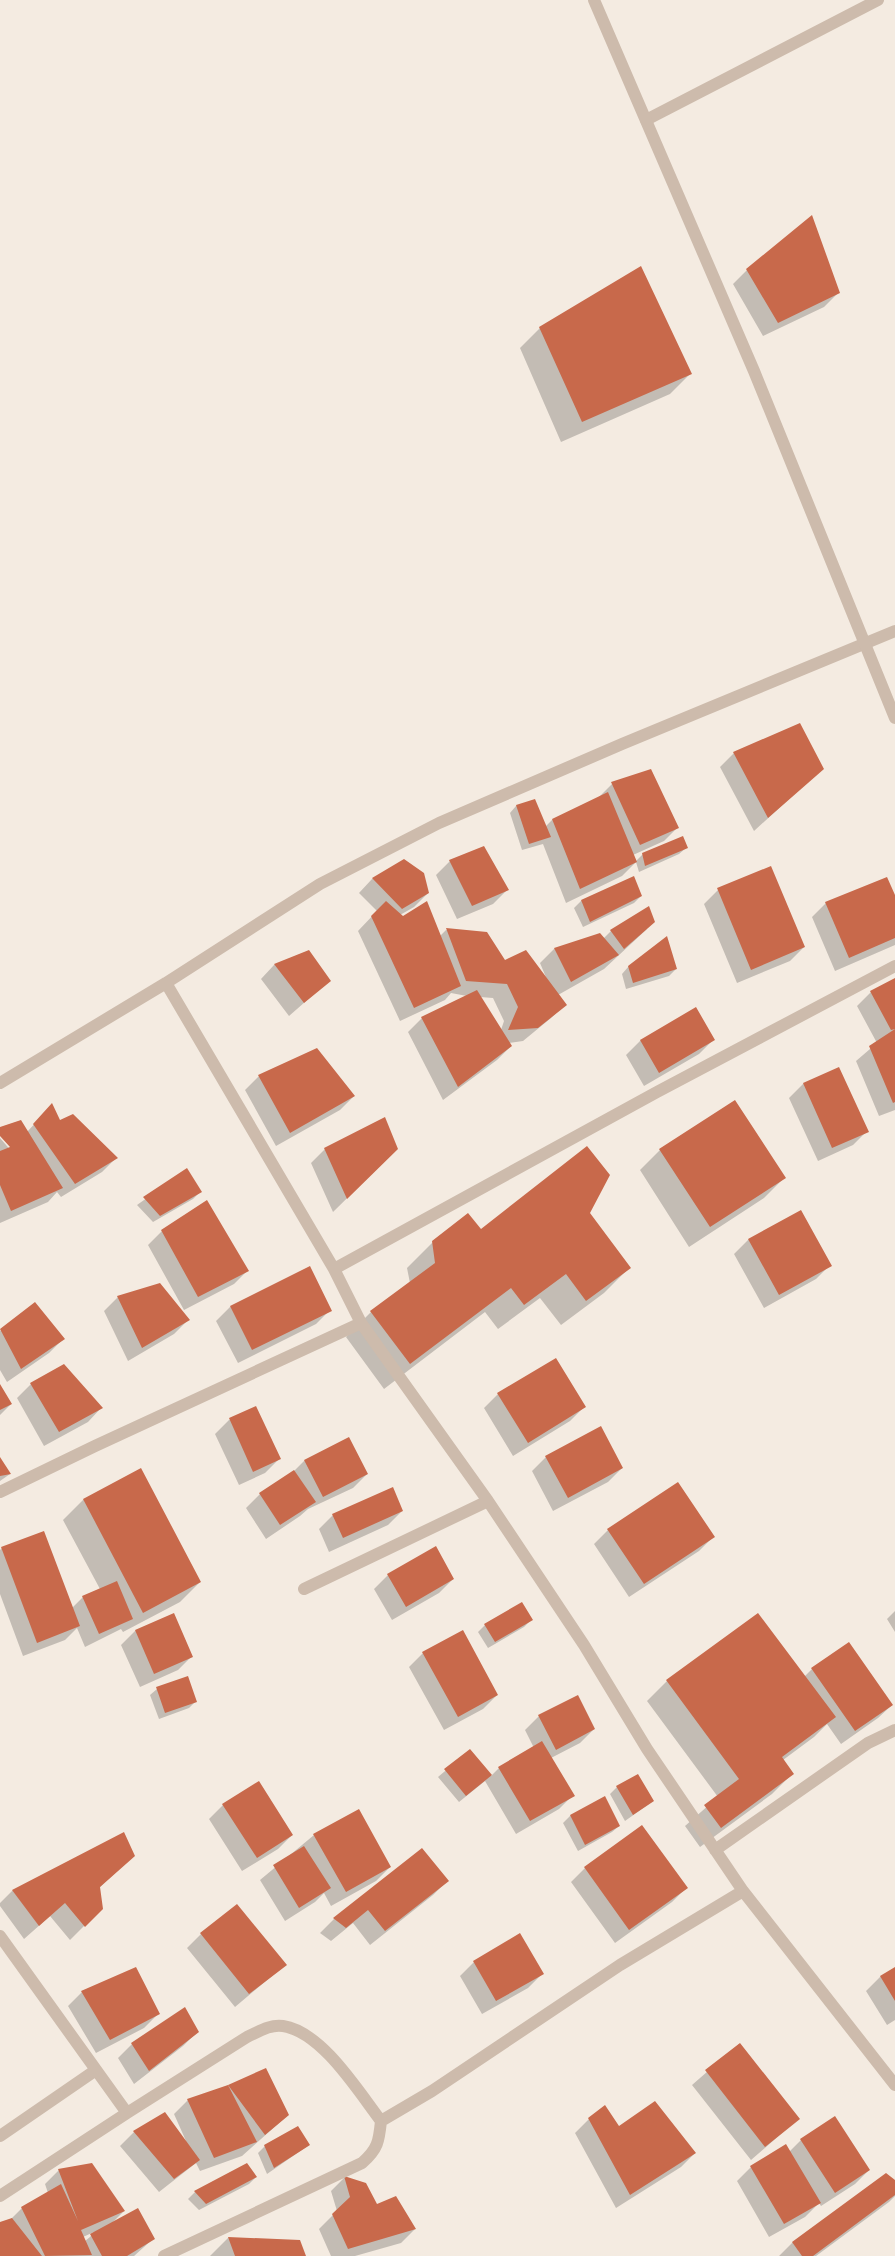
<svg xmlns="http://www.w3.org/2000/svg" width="895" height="2256" font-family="'Space Grotesk',sans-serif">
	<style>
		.shadow { fill: #0003; fill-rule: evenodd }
		.building { fill: #c8694b }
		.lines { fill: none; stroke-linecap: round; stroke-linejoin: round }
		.minor { stroke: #cdbbac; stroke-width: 12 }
		.tertiary { stroke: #cdbbac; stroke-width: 12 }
	</style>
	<rect width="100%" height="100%" fill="#f4ebe1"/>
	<!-- shadow -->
	<path class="shadow" d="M 747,270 L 838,293 L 824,307 L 763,336 L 733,284 Z
		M 540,328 L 690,374 L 670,394 L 561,442 L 520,348 Z
		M 734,753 L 823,768 L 754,831 L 720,767 Z
		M 612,784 L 678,827 L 664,841 L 633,855 L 636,861 L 643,854 L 686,848 L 679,854 L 639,872 L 636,862 L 622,876 L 566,903 L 543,844 L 522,850 L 510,813 L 516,806 L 534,800 L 545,827 L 552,820 L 598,798 Z
		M 404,861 L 428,893 L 414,907 L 400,915 L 440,936 L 446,930 L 486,933 L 504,962 L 548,982 L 540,963 L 554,949 L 599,935 L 603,939 L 611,931 L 647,929 L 604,969 L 558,995 L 565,1004 L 551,1018 L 523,1041 L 509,1043 L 511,1046 L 497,1060 L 443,1100 L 408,1032 L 422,1018 L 467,996 L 451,993 L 445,1000 L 400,1021 L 358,931 L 377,911 L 359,893 L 372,879 ZM 480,997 L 493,998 L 504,1021 L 501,1030 Z
		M 450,861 L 507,890 L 493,904 L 457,919 L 436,875 Z
		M 633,878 L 641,896 L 634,903 L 583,927 L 574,908 L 581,901 Z
		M 718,890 L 804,947 L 790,961 L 737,983 L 704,904 Z
		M 895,898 L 895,945 L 835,971 L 812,917 L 826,903 Z
		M 308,951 L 329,981 L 289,1016 L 261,979 L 274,965 Z
		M 629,966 L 676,969 L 669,976 L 626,989 L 622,974 Z
		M 895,979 L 895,1110 L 879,1116 L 856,1061 L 877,1043 L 857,1006 L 871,992 Z
		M 696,1009 L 713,1040 L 699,1054 L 644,1086 L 626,1055 L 640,1041 Z
		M 839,1069 L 867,1131 L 853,1145 L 818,1161 L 789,1098 L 803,1084 Z
		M 259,1076 L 354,1096 L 340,1110 L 276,1146 L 245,1090 Z
		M 39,1119 L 59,1122 L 116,1158 L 102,1172 L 61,1197 L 57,1192 L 48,1202 L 0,1223 L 0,1138 L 13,1153 L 15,1151 L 0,1135 L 0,1128 L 27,1132 Z
		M 325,1149 L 397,1149 L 333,1212 L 311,1163 Z
		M 660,1150 L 784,1178 L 764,1198 L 689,1247 L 640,1170 Z
		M 186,1170 L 200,1192 L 193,1199 L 153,1222 L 137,1205 Z
		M 801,1211 L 830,1265 L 816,1279 L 764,1308 L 734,1254 L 748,1240 Z
		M 589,1213 L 629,1268 L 604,1293 L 561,1325 L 540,1298 L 498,1329 L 485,1312 L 384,1389 L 346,1337 L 371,1312 L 410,1283 L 407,1268 L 433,1242 L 481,1231 Z
		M 162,1231 L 248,1270 L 234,1284 L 184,1310 L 148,1245 Z
		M 118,1297 L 188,1320 L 174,1334 L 128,1361 L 104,1311 Z
		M 35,1304 L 63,1339 L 49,1353 L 7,1382 L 0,1370 L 0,1331 Z
		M 230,1307 L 330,1310 L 316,1324 L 238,1363 L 216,1321 Z
		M 31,1384 L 101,1408 L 88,1422 L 44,1446 L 17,1398 Z
		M 0,1386 L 11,1404 L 0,1415 Z
		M 498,1394 L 584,1407 L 570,1421 L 513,1456 L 484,1408 Z
		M 256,1408 L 279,1459 L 265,1473 L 239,1485 L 215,1434 L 229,1420 Z
		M 349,1439 L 367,1474 L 353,1488 L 308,1509 L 300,1516 L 266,1539 L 246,1508 L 260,1494 L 293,1472 L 304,1461 Z
		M 546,1457 L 622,1468 L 608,1482 L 553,1511 L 532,1471 Z
		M 0,1459 L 10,1474 L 0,1481 Z
		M 140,1470 L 200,1582 L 180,1602 L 123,1632 L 121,1629 L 85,1647 L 77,1628 L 65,1640 L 23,1656 L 0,1594 L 0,1550 L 2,1548 L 72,1608 L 83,1597 L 100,1589 L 63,1520 L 83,1500 Z
		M 402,1511 L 388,1525 L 329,1552 L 319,1529 L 333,1515 Z
		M 608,1530 L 713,1537 L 699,1551 L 629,1597 L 594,1544 Z
		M 388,1575 L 453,1579 L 439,1593 L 392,1620 L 374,1589 Z
		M 895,1611 L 895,1632 L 887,1619 Z
		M 174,1615 L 192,1656 L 178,1670 L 140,1687 L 121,1645 L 135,1631 Z
		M 531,1620 L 524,1627 L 488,1648 L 478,1632 L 485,1625 Z
		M 423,1653 L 497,1695 L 483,1709 L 444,1730 L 409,1667 Z
		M 812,1669 L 892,1705 L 878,1718 L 841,1744 L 827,1724 L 814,1737 L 783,1760 L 792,1774 L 772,1794 L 700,1847 L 685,1826 L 718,1797 L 647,1701 L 667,1681 L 804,1677 Z
		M 157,1689 L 196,1701 L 189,1708 L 159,1719 L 150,1695 Z
		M 577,1696 L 594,1729 L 580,1743 L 551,1758 L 573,1795 L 559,1809 L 516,1834 L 485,1781 L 459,1802 L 438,1777 L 470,1750 L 491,1776 L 499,1768 L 534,1748 L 525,1730 L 539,1716 Z
		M 617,1787 L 653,1801 L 625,1821 L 610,1794 Z
		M 604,1798 L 619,1826 L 612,1832 L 578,1851 L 563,1823 L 570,1816 Z
		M 223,1805 L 292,1835 L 278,1849 L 242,1871 L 209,1819 Z
		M 642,1826 L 686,1888 L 672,1902 L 615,1943 L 571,1882 L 585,1868 Z
		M 123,1834 L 133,1856 L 99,1888 L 101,1909 L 70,1940 L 50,1916 L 24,1939 L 0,1906 L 0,1903 L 12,1891 Z
		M 314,1835 L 390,1867 L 376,1881 L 331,1906 L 324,1893 L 315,1902 L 285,1921 L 260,1880 Z
		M 422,1849 L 447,1881 L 433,1895 L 370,1945 L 353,1923 L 331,1941 L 320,1933 L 334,1919 Z
		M 201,1934 L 285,1965 L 235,2007 L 187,1948 Z
		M 474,1962 L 542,1974 L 528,1988 L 482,2014 L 460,1976 Z
		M 895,1968 L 895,2020 L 887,2025 L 866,1991 L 880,1977 Z
		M 82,1992 L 158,2014 L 144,2028 L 96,2053 L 68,2006 Z
		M 197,2032 L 183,2046 L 134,2084 L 118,2058 L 132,2044 Z
		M 739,2044 L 798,2119 L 751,2160 L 692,2085 Z
		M 266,2070 L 288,2115 L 242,2156 L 200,2171 L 196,2163 L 159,2192 L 120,2146 L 134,2132 L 186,2141 L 174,2114 L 188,2100 L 228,2087 Z
		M 589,2119 L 619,2127 L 695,2153 L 681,2167 L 616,2208 L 575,2133 Z
		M 801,2140 L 869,2170 L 855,2184 L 821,2206 L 819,2203 L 805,2217 L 769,2237 L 737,2181 L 751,2167 L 786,2146 L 789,2152 Z
		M 309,2145 L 267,2174 L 258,2153 L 265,2146 Z
		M 247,2165 L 256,2177 L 249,2184 L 199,2210 L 188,2199 L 195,2192 Z
		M 59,2170 L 124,2211 L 112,2223 L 154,2238 L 134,2256 L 0,2256 L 0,2223 L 10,2220 L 22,2208 L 48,2193 L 45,2184 ZM 94,2232 L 90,2237 L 85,2241 L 83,2237 Z
		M 886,2174 L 895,2182 L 895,2196 L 889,2202 L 816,2256 L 779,2256 L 792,2243 Z
		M 345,2177 L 377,2206 L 415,2229 L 401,2243 L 355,2256 L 331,2256 L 319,2229 L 337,2211 L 331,2191 Z
		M 228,2238 L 305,2256 L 210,2256 Z"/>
	<!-- building -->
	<path class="building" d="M 812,215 L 840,293 L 778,323 L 746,269 Z
		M 641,266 L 692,374 L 582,422 L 539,327 Z
		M 800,723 L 824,769 L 768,818 L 733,752 Z
		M 651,769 L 679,828 L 640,845 L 611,782 Z
		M 608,792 L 637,862 L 580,889 L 552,819 Z
		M 535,799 L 551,837 L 529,844 L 516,805 Z
		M 683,836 L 688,848 L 645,866 L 642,853 Z
		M 484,846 L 509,890 L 472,906 L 449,860 Z
		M 404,859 L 424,873 L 429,893 L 402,909 L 372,878 Z
		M 771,866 L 805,947 L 751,970 L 717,888 Z
		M 634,876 L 642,896 L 590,922 L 581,900 Z
		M 887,877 L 895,895 L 895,938 L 849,958 L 825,902 Z
		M 386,901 L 403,916 L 427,901 L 461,986 L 414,1008 L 371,916 Z
		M 649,906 L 655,922 L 624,949 L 610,930 Z
		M 446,928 L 487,932 L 505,960 L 526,950 L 567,1005 L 538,1028 L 508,1030 L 518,1007 L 507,984 L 466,981 Z
		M 600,933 L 619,955 L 571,982 L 554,948 Z
		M 667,936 L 677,969 L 633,983 L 628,966 Z
		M 309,950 L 331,981 L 304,1003 L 274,964 Z
		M 895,978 L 895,1029 L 891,1030 L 870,991 Z
		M 477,990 L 512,1046 L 458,1087 L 421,1017 Z
		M 696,1007 L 715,1040 L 659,1073 L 640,1040 Z
		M 895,1029 L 895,1102 L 893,1103 L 869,1046 Z
		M 317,1048 L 355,1096 L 290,1133 L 258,1075 Z
		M 839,1067 L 869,1132 L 832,1148 L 803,1083 Z
		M 735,1100 L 786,1178 L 710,1227 L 659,1149 Z
		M 52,1103 L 60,1120 L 73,1114 L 118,1158 L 75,1184 L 33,1124 Z
		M 385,1117 L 398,1149 L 347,1199 L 324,1148 Z
		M 21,1120 L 63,1188 L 11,1211 L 0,1185 L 0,1151 L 10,1147 L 0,1136 L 0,1127 Z
		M 587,1146 L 610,1175 L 590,1213 L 631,1268 L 586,1301 L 566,1274 L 524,1305 L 511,1288 L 410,1364 L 370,1311 L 435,1263 L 432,1241 L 468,1213 L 481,1229 Z
		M 187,1168 L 202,1192 L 160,1216 L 143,1197 Z
		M 207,1200 L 249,1271 L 198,1297 L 161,1230 Z
		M 801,1210 L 832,1266 L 779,1295 L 748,1239 Z
		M 310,1266 L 332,1311 L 252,1350 L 230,1306 Z
		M 160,1283 L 190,1320 L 142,1348 L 117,1296 Z
		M 35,1302 L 65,1339 L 21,1369 L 0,1329 Z
		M 556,1358 L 586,1407 L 528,1443 L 497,1393 Z
		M 64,1364 L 103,1408 L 59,1432 L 30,1383 Z
		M 0,1384 L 12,1404 L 0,1410 Z
		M 256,1406 L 281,1459 L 253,1472 L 229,1418 Z
		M 601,1426 L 623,1468 L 568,1498 L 545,1456 Z
		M 349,1437 L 368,1474 L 323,1497 L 304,1460 Z
		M 0,1457 L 11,1474 L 0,1476 Z
		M 141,1468 L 201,1582 L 143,1613 L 83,1499 Z
		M 294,1470 L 316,1502 L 280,1525 L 259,1493 Z
		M 678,1482 L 715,1537 L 644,1584 L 607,1529 Z
		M 393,1487 L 403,1511 L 343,1538 L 332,1514 Z
		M 44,1531 L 80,1626 L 37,1643 L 1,1547 Z
		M 436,1546 L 454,1579 L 406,1607 L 387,1574 Z
		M 117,1581 L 133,1619 L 99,1634 L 82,1596 Z
		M 522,1602 L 533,1620 L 495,1642 L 484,1624 Z
		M 174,1613 L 193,1657 L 154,1674 L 135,1630 Z
		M 758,1613 L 836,1717 L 782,1757 L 794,1774 L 721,1828 L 704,1805 L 739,1779 L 666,1680 Z
		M 463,1630 L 498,1695 L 458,1717 L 422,1652 Z
		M 849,1642 L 893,1705 L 855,1731 L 811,1668 Z
		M 188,1676 L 197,1702 L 165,1713 L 156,1687 Z
		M 578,1695 L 595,1729 L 556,1750 L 538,1715 Z
		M 542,1741 L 575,1796 L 530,1821 L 498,1767 Z
		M 470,1749 L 492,1775 L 466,1796 L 444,1769 Z
		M 638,1774 L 654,1801 L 633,1815 L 616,1786 Z
		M 259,1781 L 293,1835 L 257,1858 L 222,1804 Z
		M 605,1796 L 620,1826 L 585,1845 L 570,1815 Z
		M 359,1809 L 391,1867 L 346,1892 L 313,1834 Z
		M 642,1825 L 688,1888 L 629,1930 L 584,1867 Z
		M 124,1832 L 135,1856 L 100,1887 L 103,1909 L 85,1927 L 65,1903 L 39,1926 L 12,1890 Z
		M 304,1846 L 331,1888 L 299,1908 L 273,1865 Z
		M 422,1848 L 449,1881 L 385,1931 L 368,1910 L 346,1928 L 333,1918 Z
		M 237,1904 L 287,1965 L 249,1994 L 200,1933 Z
		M 520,1933 L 544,1974 L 496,2001 L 473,1961 Z
		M 136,1967 L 160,2014 L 110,2040 L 81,1991 Z
		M 895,1967 L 895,2001 L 880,1976 Z
		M 185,2007 L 199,2032 L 149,2071 L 131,2043 Z
		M 740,2043 L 800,2119 L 765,2147 L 705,2070 Z
		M 266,2068 L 289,2115 L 265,2135 L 228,2085 Z
		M 228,2085 L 257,2142 L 214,2158 L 187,2099 Z
		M 655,2101 L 696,2153 L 630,2195 L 588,2118 L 605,2105 L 619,2126 Z
		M 165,2112 L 200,2160 L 174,2179 L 133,2131 Z
		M 835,2116 L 870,2170 L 835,2193 L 800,2139 Z
		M 298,2126 L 310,2145 L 274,2168 L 264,2145 Z
		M 786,2144 L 821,2203 L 784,2224 L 750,2166 Z
		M 92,2163 L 125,2211 L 81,2230 L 92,2255 L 45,2256 L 21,2207 L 61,2184 L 78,2221 L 58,2169 Z
		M 247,2163 L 257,2177 L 206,2204 L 194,2191 Z
		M 886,2173 L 895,2180 L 895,2195 L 813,2256 L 802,2256 L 792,2242 Z
		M 344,2176 L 366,2183 L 377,2204 L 396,2196 L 416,2229 L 348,2249 L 332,2214 L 350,2197 Z
		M 138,2208 L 155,2239 L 127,2256 L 102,2256 L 90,2234 Z
		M 12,2218 L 42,2256 L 0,2256 L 0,2222 Z
		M 228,2237 L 300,2240 L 306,2256 L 235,2256 Z"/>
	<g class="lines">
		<!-- minor -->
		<path class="minor" d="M 646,120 L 878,0
			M 166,983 L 334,1269 L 361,1323 L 488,1501 L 584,1645 L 647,1749 L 743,1891 L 895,2085
			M 0,1083 L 166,983 L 320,884 L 439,823 L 622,744 L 895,631
			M 334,1269 L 657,1092 L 895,966
			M 0,1492 L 95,1446 L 361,1323
			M 304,1589 L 488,1501
			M 715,1850 L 868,1743 L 895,1730
			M 0,1936 L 127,2113 L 247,2037 C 258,2032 270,2024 283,2026 C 322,2032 358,2091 381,2121 L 432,2091 L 620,1965 L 743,1891
			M 0,2136 L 96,2070
			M 0,2196 L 127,2113
			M 164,2256 L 362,2163 C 378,2149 379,2141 381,2121"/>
		<!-- tertiary -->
		<path class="tertiary" d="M 594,0 L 754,371 L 895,718"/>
	</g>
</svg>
